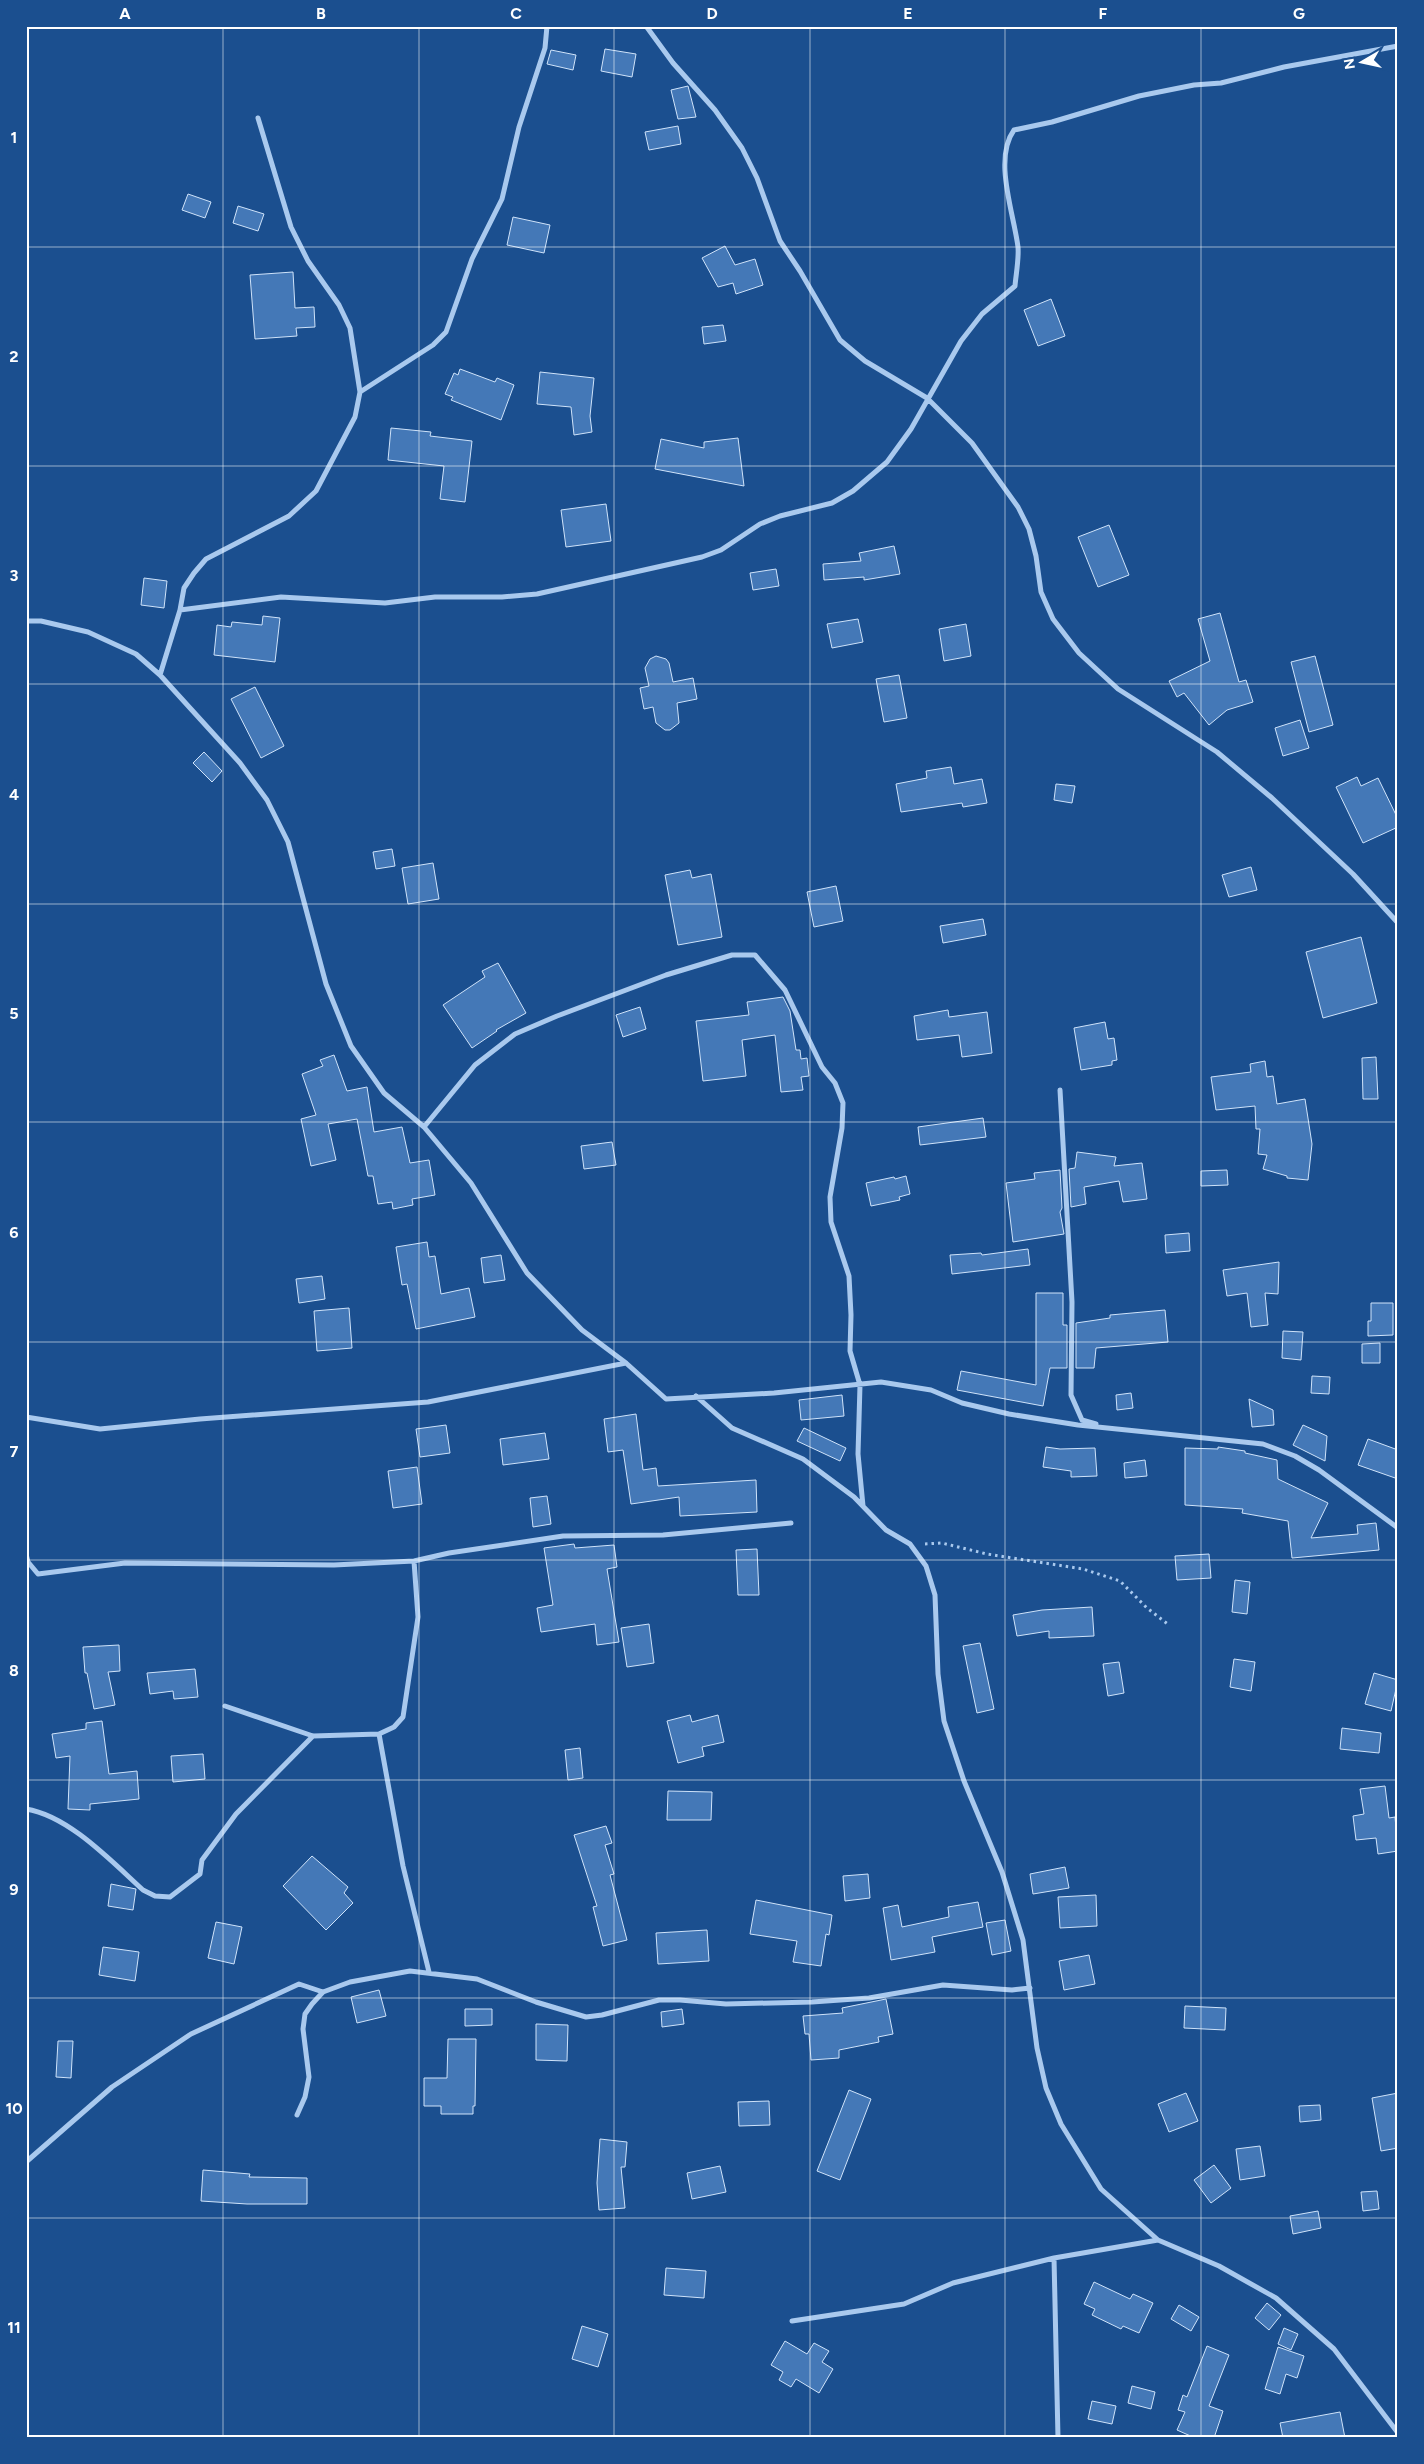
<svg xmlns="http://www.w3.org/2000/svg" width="1424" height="2464" font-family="Figtree,sans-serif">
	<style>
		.building { fill: #4478b7; stroke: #cfe3fa }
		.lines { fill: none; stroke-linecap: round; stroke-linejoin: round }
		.path { stroke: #a9c9ee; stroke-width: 3; stroke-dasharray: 2.5 4; stroke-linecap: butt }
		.street { stroke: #a9c9ee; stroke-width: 5 }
		.grid { fill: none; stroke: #fff; stroke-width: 1; stroke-opacity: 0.55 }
		.neatline { fill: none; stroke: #fff; stroke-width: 2 }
		.grid-label { font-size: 16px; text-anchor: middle; font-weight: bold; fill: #fff }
	</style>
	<rect width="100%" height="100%" fill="#1b4f8f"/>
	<!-- building -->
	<path class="building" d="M 605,49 L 636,54 L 632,77 L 601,71 Z
		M 551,50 L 576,55 L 573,70 L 547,64 Z
		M 688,86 L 696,117 L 678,119 L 671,90 Z
		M 678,126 L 681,144 L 649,150 L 645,132 Z
		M 188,194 L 211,202 L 205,218 L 182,210 Z
		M 238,206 L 264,214 L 258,231 L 233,223 Z
		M 513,217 L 550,225 L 544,253 L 507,245 Z
		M 725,246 L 735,265 L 755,259 L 763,285 L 736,294 L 733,283 L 718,287 L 702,258 Z
		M 293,272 L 295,308 L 314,307 L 315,327 L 296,328 L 297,336 L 255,339 L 250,275 Z
		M 1051,299 L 1065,336 L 1038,346 L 1024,310 Z
		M 723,325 L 726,341 L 704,344 L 702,327 Z
		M 460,369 L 495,382 L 497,378 L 514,385 L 501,420 L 451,400 L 453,397 L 445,394 L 454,373 L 458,375 Z
		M 540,372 L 594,378 L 590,416 L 592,432 L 574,435 L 571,407 L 537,404 Z
		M 391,428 L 431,432 L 430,436 L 472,441 L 465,502 L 440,499 L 444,466 L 388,460 Z
		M 738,438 L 744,486 L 655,469 L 661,439 L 704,448 L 704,442 Z
		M 606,504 L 611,541 L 566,547 L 561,510 Z
		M 1109,525 L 1129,575 L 1098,587 L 1078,537 Z
		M 894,546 L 900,574 L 864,580 L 864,577 L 824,580 L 823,564 L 861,561 L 859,553 Z
		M 776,569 L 779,586 L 753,590 L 750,573 Z
		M 144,578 L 167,581 L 164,608 L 141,605 Z
		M 1220,613 L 1239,682 L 1246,680 L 1253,702 L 1227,710 L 1209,725 L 1184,693 L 1177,697 L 1169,681 L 1210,661 L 1198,619 Z
		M 263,616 L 280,618 L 275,662 L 214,655 L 217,625 L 231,627 L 232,622 L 262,625 Z
		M 858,619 L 863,642 L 832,648 L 827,624 Z
		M 966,624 L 971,656 L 944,661 L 939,629 Z
		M 656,656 L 666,659 L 669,663 L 673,682 L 693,678 L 697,699 L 677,703 L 679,723 L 670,730 L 665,730 L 656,723 L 653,707 L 644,709 L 640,688 L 649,686 L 645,668 L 650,659 Z
		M 1315,656 L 1333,725 L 1309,732 L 1291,662 Z
		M 899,675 L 907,718 L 884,722 L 876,679 Z
		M 255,687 L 284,746 L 261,758 L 231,699 Z
		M 1300,720 L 1309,748 L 1283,756 L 1275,728 Z
		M 204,752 L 222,771 L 212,782 L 193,763 Z
		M 951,767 L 954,784 L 982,779 L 987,803 L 963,807 L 962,803 L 901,812 L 896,784 L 927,778 L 926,771 Z
		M 1357,777 L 1361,786 L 1378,778 L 1398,819 L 1398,827 L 1363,843 L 1336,787 Z
		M 1056,784 L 1075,786 L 1072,803 L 1054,800 Z
		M 392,849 L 395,866 L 376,869 L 373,852 Z
		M 433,863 L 439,899 L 408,904 L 402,868 Z
		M 1251,867 L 1257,890 L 1229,897 L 1222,875 Z
		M 690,870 L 692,878 L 711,874 L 722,937 L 678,945 L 665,875 Z
		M 836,886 L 843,921 L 814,927 L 807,892 Z
		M 983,919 L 986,935 L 943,943 L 940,926 Z
		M 1361,937 L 1377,1003 L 1323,1018 L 1306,952 Z
		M 498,963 L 526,1013 L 496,1030 L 497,1031 L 472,1048 L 443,1005 L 485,977 L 482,971 Z
		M 783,997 L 790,1011 L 796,1050 L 800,1050 L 801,1059 L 807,1058 L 809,1076 L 801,1077 L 803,1090 L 781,1092 L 775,1035 L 742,1040 L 746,1076 L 703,1081 L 696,1021 L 749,1015 L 747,1002 Z
		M 640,1007 L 646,1029 L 623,1037 L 616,1015 Z
		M 948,1010 L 949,1017 L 987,1012 L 992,1053 L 962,1057 L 959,1035 L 917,1040 L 914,1016 Z
		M 1105,1022 L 1108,1039 L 1114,1038 L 1117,1060 L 1112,1061 L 1112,1065 L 1081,1070 L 1074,1028 Z
		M 334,1055 L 347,1091 L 367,1087 L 374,1132 L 402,1127 L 410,1163 L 429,1160 L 435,1195 L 412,1199 L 413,1205 L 393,1209 L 392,1202 L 378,1204 L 373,1176 L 368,1176 L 357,1119 L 328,1124 L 336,1160 L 311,1166 L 301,1119 L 316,1115 L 302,1074 L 323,1066 L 320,1060 Z
		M 1376,1057 L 1378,1099 L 1363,1099 L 1362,1058 Z
		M 1265,1061 L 1267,1077 L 1273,1076 L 1277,1104 L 1305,1099 L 1312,1144 L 1308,1180 L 1287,1178 L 1287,1176 L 1263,1169 L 1267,1155 L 1258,1154 L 1260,1129 L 1256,1129 L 1255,1106 L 1216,1110 L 1211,1077 L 1251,1072 L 1250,1064 Z
		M 983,1118 L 986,1137 L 920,1145 L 918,1127 Z
		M 612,1142 L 616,1165 L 584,1169 L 581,1146 Z
		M 1077,1152 L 1116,1157 L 1114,1166 L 1142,1163 L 1147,1199 L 1123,1202 L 1119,1181 L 1084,1187 L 1086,1204 L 1071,1207 L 1069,1169 L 1075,1168 Z
		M 1060,1170 L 1062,1208 L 1060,1212 L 1064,1234 L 1013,1242 L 1006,1183 L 1035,1179 L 1034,1173 Z
		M 1227,1170 L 1228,1185 L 1201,1186 L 1201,1171 Z
		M 906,1176 L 910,1194 L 899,1197 L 900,1200 L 871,1206 L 866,1183 L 894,1177 L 895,1179 Z
		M 1189,1233 L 1190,1251 L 1166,1253 L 1165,1235 Z
		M 427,1242 L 429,1257 L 435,1256 L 441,1294 L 469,1288 L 475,1317 L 416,1329 L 407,1284 L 402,1285 L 396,1247 Z
		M 1028,1249 L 1030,1265 L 952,1274 L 950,1255 L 981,1253 L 982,1255 Z
		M 501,1255 L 505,1280 L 484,1283 L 481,1258 Z
		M 1279,1262 L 1278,1294 L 1265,1293 L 1268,1325 L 1251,1327 L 1247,1293 L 1227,1296 L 1223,1270 Z
		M 322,1276 L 325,1299 L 299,1303 L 296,1279 Z
		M 1036,1293 L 1063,1293 L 1063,1325 L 1067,1325 L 1067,1368 L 1050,1368 L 1043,1406 L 957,1390 L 961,1371 L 1036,1385 Z
		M 1371,1303 L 1393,1303 L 1393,1335 L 1368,1336 L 1368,1321 L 1371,1321 Z
		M 349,1308 L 352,1348 L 317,1351 L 314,1311 Z
		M 1165,1310 L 1168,1342 L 1096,1348 L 1094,1368 L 1076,1368 L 1076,1323 L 1110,1318 L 1110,1315 Z
		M 1283,1331 L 1303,1332 L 1301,1360 L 1282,1358 Z
		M 1380,1343 L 1380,1363 L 1362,1363 L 1362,1344 Z
		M 1312,1376 L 1330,1377 L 1329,1394 L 1311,1393 Z
		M 1131,1393 L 1133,1408 L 1117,1410 L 1116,1395 Z
		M 842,1395 L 844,1416 L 801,1420 L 799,1400 Z
		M 1249,1399 L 1273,1410 L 1274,1425 L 1252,1427 Z
		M 636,1414 L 643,1470 L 656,1468 L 658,1486 L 756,1480 L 757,1512 L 680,1516 L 679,1497 L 631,1504 L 623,1450 L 608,1452 L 604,1419 Z
		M 446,1425 L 450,1453 L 420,1457 L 416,1429 Z
		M 1303,1425 L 1327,1436 L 1325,1461 L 1293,1445 Z
		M 804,1428 L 846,1448 L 840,1461 L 797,1441 Z
		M 545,1433 L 549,1459 L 503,1465 L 500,1439 Z
		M 1368,1439 L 1398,1450 L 1398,1479 L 1358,1465 Z
		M 1046,1447 L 1060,1449 L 1095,1448 L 1097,1476 L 1071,1477 L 1071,1471 L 1043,1467 Z
		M 1218,1447 L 1245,1451 L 1245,1453 L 1277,1460 L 1278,1479 L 1328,1503 L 1311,1538 L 1358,1534 L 1357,1525 L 1376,1523 L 1379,1550 L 1292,1558 L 1288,1521 L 1242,1513 L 1243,1509 L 1185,1505 L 1185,1448 L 1218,1449 Z
		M 1145,1460 L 1147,1476 L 1125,1478 L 1124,1463 Z
		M 417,1467 L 422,1504 L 393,1508 L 388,1471 Z
		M 547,1496 L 551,1524 L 533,1527 L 530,1498 Z
		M 574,1544 L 575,1548 L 614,1545 L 617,1567 L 607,1569 L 619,1642 L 597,1645 L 595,1624 L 541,1632 L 537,1608 L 553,1605 L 544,1548 Z
		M 757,1549 L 759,1595 L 738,1595 L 736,1550 Z
		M 1209,1554 L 1211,1578 L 1177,1580 L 1175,1556 Z
		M 1235,1580 L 1250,1582 L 1247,1614 L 1232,1612 Z
		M 1092,1607 L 1094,1636 L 1049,1638 L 1049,1631 L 1017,1636 L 1013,1615 L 1042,1610 Z
		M 649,1624 L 654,1663 L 627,1667 L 621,1628 Z
		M 980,1643 L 994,1709 L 977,1713 L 963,1646 Z
		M 119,1645 L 120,1671 L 108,1672 L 115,1705 L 94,1709 L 87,1673 L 85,1673 L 83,1647 Z
		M 1234,1659 L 1255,1662 L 1251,1691 L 1230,1687 Z
		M 1119,1662 L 1124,1693 L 1108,1696 L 1103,1664 Z
		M 195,1669 L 198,1697 L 174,1699 L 173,1691 L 150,1694 L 147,1673 Z
		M 1374,1673 L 1398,1680 L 1391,1711 L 1365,1704 Z
		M 690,1715 L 692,1722 L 718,1715 L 724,1742 L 702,1747 L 704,1756 L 678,1763 L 667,1721 Z
		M 102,1721 L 109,1774 L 137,1771 L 139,1799 L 90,1804 L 90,1810 L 68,1809 L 70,1756 L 56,1758 L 52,1734 L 86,1729 L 86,1723 Z
		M 1342,1728 L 1381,1733 L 1379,1753 L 1340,1749 Z
		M 580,1748 L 583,1778 L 568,1780 L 565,1750 Z
		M 203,1754 L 205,1779 L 173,1782 L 171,1756 Z
		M 1385,1786 L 1389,1818 L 1395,1817 L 1398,1851 L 1378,1854 L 1376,1838 L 1356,1840 L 1353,1816 L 1364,1814 L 1360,1789 Z
		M 668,1791 L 712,1792 L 711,1820 L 667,1820 Z
		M 606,1826 L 612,1843 L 605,1845 L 614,1874 L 610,1875 L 627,1940 L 603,1946 L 593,1907 L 597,1906 L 574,1835 Z
		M 312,1856 L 348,1887 L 344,1893 L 353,1903 L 326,1930 L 283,1886 Z
		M 1065,1867 L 1069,1888 L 1033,1894 L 1030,1874 Z
		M 868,1874 L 870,1898 L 845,1901 L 843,1876 Z
		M 111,1884 L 136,1889 L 133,1910 L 108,1906 Z
		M 1096,1895 L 1097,1926 L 1060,1928 L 1058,1897 Z
		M 756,1900 L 832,1915 L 829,1935 L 826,1934 L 821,1966 L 793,1962 L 797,1941 L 750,1934 Z
		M 978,1902 L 983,1927 L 932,1937 L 935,1952 L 891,1960 L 883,1908 L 898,1905 L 902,1927 L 949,1917 L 948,1907 Z
		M 1005,1920 L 1011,1951 L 992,1955 L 986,1923 Z
		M 216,1922 L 242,1927 L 234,1964 L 208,1958 Z
		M 707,1930 L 709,1961 L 658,1964 L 656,1933 Z
		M 103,1947 L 139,1952 L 135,1981 L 99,1975 Z
		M 1089,1955 L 1095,1984 L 1064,1990 L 1059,1961 Z
		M 379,1990 L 386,2016 L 357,2023 L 351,1997 Z
		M 886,1999 L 893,2034 L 878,2037 L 879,2042 L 839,2050 L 839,2058 L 811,2060 L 809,2034 L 805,2034 L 803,2016 L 843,2013 L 842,2008 Z
		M 1185,2006 L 1226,2008 L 1225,2030 L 1184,2028 Z
		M 465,2009 L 492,2009 L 492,2025 L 465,2026 Z
		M 682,2009 L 684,2024 L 662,2027 L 661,2012 Z
		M 536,2024 L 568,2025 L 567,2061 L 536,2060 Z
		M 448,2039 L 476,2039 L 475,2106 L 473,2106 L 473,2114 L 441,2114 L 441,2106 L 424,2106 L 424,2078 L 447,2078 Z
		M 58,2041 L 73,2041 L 71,2078 L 56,2077 Z
		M 849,2090 L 871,2099 L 840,2180 L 817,2171 Z
		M 1186,2093 L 1198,2121 L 1169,2132 L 1158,2104 Z
		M 1398,2093 L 1398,2148 L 1381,2151 L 1372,2098 Z
		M 769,2101 L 770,2125 L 739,2126 L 738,2102 Z
		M 1320,2105 L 1321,2120 L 1300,2122 L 1299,2106 Z
		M 600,2139 L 627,2142 L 625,2167 L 621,2167 L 625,2208 L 599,2210 L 597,2183 Z
		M 1260,2146 L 1265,2176 L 1240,2180 L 1236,2149 Z
		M 1214,2165 L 1231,2188 L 1211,2203 L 1194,2180 Z
		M 720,2166 L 726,2192 L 692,2199 L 687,2173 Z
		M 203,2170 L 250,2174 L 249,2177 L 307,2178 L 307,2204 L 247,2204 L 201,2201 Z
		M 1377,2191 L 1379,2209 L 1363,2211 L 1361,2192 Z
		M 1318,2211 L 1321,2228 L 1293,2234 L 1290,2216 Z
		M 666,2268 L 706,2271 L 704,2298 L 664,2295 Z
		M 1094,2282 L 1130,2299 L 1133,2294 L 1153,2303 L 1139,2333 L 1123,2326 L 1121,2329 L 1092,2315 L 1095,2309 L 1084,2304 Z
		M 1267,2303 L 1281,2315 L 1269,2330 L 1255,2318 Z
		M 1179,2305 L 1199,2317 L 1191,2331 L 1171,2319 Z
		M 582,2326 L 608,2334 L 598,2367 L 572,2359 Z
		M 1284,2328 L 1298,2334 L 1291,2350 L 1278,2344 Z
		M 785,2341 L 807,2354 L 814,2343 L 829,2351 L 822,2362 L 833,2369 L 819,2393 L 796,2379 L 791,2387 L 779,2380 L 783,2372 L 771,2365 Z
		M 1207,2346 L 1229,2355 L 1209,2406 L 1223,2411 L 1214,2438 L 1195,2438 L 1177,2430 L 1185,2412 L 1178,2410 L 1183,2395 L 1187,2397 Z
		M 1278,2347 L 1304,2356 L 1297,2378 L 1286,2374 L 1280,2394 L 1265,2389 Z
		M 1132,2386 L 1155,2392 L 1151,2409 L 1128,2403 Z
		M 1092,2401 L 1116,2406 L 1112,2424 L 1088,2419 Z
		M 1340,2412 L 1345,2438 L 1283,2438 L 1280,2423 Z"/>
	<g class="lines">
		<!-- path -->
		<path class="path" d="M 925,1544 L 942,1543 L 987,1554 L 1083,1569 L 1120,1581 L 1147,1608 L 1169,1625"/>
		<!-- street -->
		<path class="street" d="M 646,26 L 673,63 L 715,110 L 742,148 L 757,178 L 780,241 L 800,271 L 840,340 L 865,361 L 927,398 L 972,443 L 1018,507 L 1029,529 L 1036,556 L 1041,592 L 1053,619 L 1079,653 L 1118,689 L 1217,752 L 1272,798 L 1353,874 L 1398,923
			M 360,392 L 433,345 L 446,332 L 472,259 L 502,199 L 519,127 L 545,48 L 547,26
			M 180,610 L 281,597 L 385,603 L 435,597 L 502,597 L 537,594 L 702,557 L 721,550 L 760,524 L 780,516 L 832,503 L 853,491 L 887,462 L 911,429 L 961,341 L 982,314 L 1015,286 C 1016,274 1019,259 1018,247 C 1014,214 993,159 1014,130 L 1052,122 L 1139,96 L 1194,85 L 1221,83 L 1284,67 L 1398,46
			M 26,621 L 41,621 L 88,632 L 136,654 L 160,675 L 240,763 L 267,800 L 288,842 L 326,984 L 351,1046 L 384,1093 L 424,1127 L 471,1183 L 527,1273 L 582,1330 L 626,1363 L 666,1399 L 774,1393 L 881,1382 L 931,1390 L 962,1403 L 1009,1414 L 1078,1425 L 1263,1444 L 1295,1456 L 1319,1470 L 1398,1528
			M 160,675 L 180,610 L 184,588 L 194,573 L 206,559 L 289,516 L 316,491 L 355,417 L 360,392 L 350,328 L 339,305 L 308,261 L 291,227 L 258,118
			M 1060,1090 L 1072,1302 L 1071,1395 L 1082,1420 L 1096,1424
			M 424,1127 L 475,1065 L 515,1034 L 557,1016 L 666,975 L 732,955 L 755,955 L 785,990 L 822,1067 L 835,1083 L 843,1103 L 842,1128 L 830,1197 L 831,1222 L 849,1276 L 851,1315 L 850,1351 L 860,1385 L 858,1454 L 863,1506
			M 696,1396 L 732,1428 L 803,1459 L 854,1497 L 886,1530 L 910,1544 L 926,1566 L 935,1595 L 938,1674 L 944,1721 L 964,1781 L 1002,1872 L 1023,1940 L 1037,2048 L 1046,2088 L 1061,2124 L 1101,2189 L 1158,2240 L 1219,2266 L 1276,2298 L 1334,2349 L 1398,2433
			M 26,1417 L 100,1429 L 200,1419 L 428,1402 L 626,1363
			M 26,1554 L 28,1562 L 38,1574 L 125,1563 L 334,1565 L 414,1561 L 449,1553 L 563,1536 L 663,1535 L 791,1523
			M 225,1706 L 313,1736 L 379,1734 L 394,1727 L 403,1717 L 418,1617 L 414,1561
			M 379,1734 L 403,1866 L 429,1972
			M 26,1809 C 69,1816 111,1861 143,1890 L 155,1896 L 170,1897 L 200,1874 L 202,1860 L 236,1814 L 313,1736
			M 297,2115 L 305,2097 L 309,2077 L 303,2029 L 305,2014 L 312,2004 L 323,1992 L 350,1982 L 410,1971 L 477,1979 L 536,2002 L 586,2017 L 602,2015 L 659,2000 L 680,2000 L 726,2004 L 812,2002 L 869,1998 L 943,1985 L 1012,1990 L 1030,1988
			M 26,2162 L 112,2087 L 191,2034 L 299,1984 L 323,1992
			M 1054,2258 L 1058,2438
			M 792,2321 L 904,2304 L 953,2283 L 1054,2258 L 1158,2240"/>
	</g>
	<!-- grid -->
	<path class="grid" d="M 223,26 L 223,2438M 419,26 L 419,2438M 614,26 L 614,2438M 810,26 L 810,2438M 1005,26 L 1005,2438M 1201,26 L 1201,2438M 26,247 L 1398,247M 26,466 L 1398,466M 26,684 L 1398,684M 26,904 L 1398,904M 26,1122 L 1398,1122M 26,1342 L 1398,1342M 26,1560 L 1398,1560M 26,1780 L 1398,1780M 26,1998 L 1398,1998M 26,2218 L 1398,2218"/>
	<!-- border -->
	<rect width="1424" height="2464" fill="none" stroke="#1b4f8f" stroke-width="55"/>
	<!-- north arrow -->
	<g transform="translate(1362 62) rotate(261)" stroke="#1b4f8f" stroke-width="4" paint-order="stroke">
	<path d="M0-4L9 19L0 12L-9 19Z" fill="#ffffff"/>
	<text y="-8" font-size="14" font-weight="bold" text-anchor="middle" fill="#ffffff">N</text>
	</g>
	<rect x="28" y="28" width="1368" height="2408" class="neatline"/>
	<g class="grid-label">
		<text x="125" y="19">A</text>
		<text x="321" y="19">B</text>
		<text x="516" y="19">C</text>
		<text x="712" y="19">D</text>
		<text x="908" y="19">E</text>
		<text x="1103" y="19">F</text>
		<text x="1299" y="19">G</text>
		<text x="14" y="143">1</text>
		<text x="14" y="362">2</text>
		<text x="14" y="581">3</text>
		<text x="14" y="800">4</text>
		<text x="14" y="1019">5</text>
		<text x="14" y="1238">6</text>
		<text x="14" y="1457">7</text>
		<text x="14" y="1676">8</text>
		<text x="14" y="1895">9</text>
		<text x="14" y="2114">10</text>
		<text x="14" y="2333">11</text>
	</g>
</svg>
